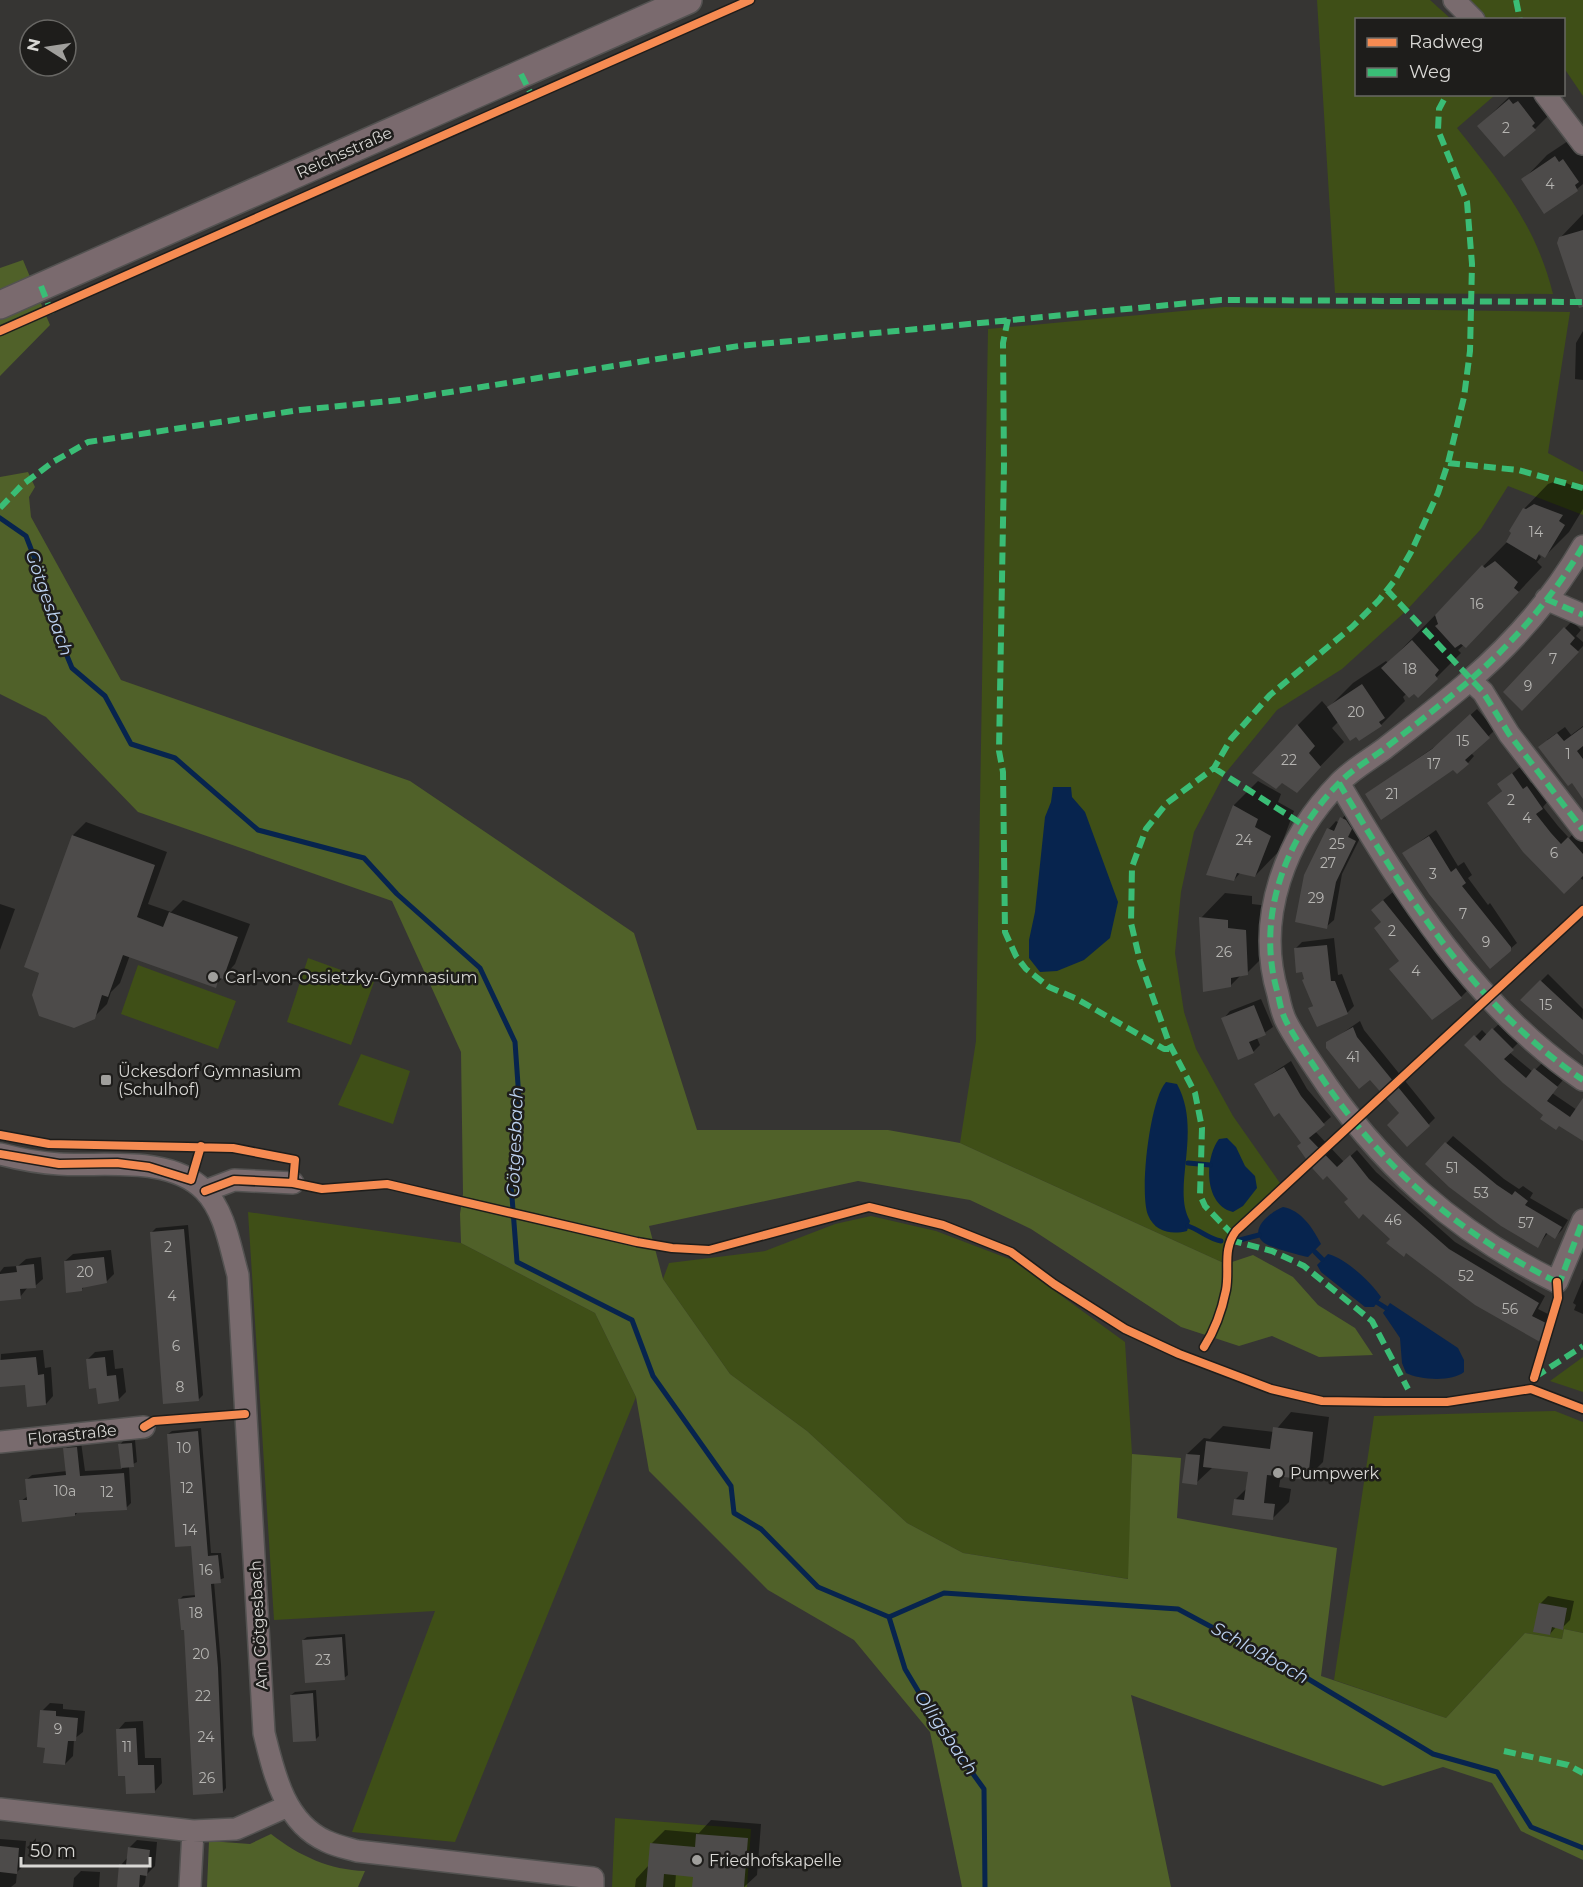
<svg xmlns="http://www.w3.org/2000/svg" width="1583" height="1887" font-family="Montserrat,sans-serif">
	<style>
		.green { fill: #3f4f17 }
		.forest { fill: #506129 }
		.water { fill: #07244e }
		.shadow { fill: #0007 }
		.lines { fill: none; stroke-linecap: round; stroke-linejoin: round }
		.stream { stroke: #07244e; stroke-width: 5 }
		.building { fill: #4d4b4a }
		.minor-casing { stroke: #535251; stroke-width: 24 }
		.major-casing { stroke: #535251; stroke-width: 30 }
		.minor { stroke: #796b6e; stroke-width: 21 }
		.major { stroke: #7a6a6e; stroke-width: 27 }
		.quiet { stroke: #3abd76; stroke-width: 6; stroke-dasharray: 12 6; stroke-linecap: butt }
		.cycleway-casing { stroke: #1e1d1b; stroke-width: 11 }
		.cycleway { stroke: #f68b52; stroke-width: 8 }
		.poi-dot { fill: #a09f9c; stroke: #1e1d1b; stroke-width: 2 }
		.labels { text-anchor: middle; stroke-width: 5; stroke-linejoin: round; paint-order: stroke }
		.number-label { font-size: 14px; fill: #b6b5b2 }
		.street-label { font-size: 16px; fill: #d9d8d5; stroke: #1e1d1b }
		.poi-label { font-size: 16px; fill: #d9d8d5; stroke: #1e1d1b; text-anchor: start }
		.water-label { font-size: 18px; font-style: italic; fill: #bcd1f0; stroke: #1e1d1b }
	</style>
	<rect width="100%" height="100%" fill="#363533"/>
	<!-- green -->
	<path class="green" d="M 1317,0 L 1430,0 L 1451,19 L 1356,20 L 1356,94 L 1495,95 L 1457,128 C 1500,182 1536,225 1553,294 L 1335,293 Z
		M 1463,0 L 1583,0 L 1583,96 L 1564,68 L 1564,20 L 1482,19 Z
		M 1225,307 L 1570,312 L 1548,453 L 1583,472 L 1583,515 L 1508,486 L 1481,529 L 1406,611 L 1342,669 L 1277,710 L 1224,775 L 1194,832 L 1181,892 L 1175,953 L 1184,1012 L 1196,1049 L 1233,1116 L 1282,1186 C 1258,1210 1227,1229 1226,1264 L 960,1143 L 976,1041 L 988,329 Z
		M 308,958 L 374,982 L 351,1045 L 287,1022 Z
		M 138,965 L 236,1001 L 218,1049 L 121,1014 Z
		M 361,1054 L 410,1071 L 393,1124 L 338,1105 Z
		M 248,1212 L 461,1243 L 595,1313 L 636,1397 L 455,1842 L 352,1832 L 435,1611 L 274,1620 Z
		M 871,1216 L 936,1231 L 1012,1260 L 1125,1342 L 1132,1454 L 1129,1579 L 963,1553 L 907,1523 L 807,1431 L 730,1374 L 663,1279 L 669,1263 L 765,1251 L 835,1224 Z
		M 1583,1357 L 1583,1392 L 1550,1381 Z
		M 1555,1411 L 1583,1422 L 1583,1633 L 1564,1629 L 1562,1639 L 1525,1633 L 1446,1718 L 1334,1680 L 1374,1416 Z
		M 615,1818 L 751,1829 L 747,1887 L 612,1887 Z"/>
	<!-- forest -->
	<path class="forest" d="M 23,260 L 50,325 L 0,376 L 0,268 Z
		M 28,472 L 35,487 L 29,497 L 31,517 L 121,680 L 410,781 L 634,933 L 697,1130 L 888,1130 L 960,1143 L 1226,1264 L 1253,1255 L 1293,1277 L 1318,1305 L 1355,1328 L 1373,1355 L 1319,1357 L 1272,1336 L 1239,1346 L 1181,1327 L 1031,1229 L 970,1200 L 858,1181 L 649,1226 L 663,1279 L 730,1374 L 807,1431 L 907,1523 L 963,1553 L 1128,1579 L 1132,1454 L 1181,1458 L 1177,1518 L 1337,1548 L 1321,1676 L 1446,1718 L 1525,1633 L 1562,1639 L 1564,1629 L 1583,1633 L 1583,1860 L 1521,1831 L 1492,1783 L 1443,1767 L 1383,1786 L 1131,1695 L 1171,1887 L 962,1887 L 930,1732 L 854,1640 L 768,1590 L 649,1471 L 636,1397 L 595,1313 L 461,1243 L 460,1214 L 463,1194 L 461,1052 L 392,901 L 138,812 L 46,717 L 0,694 L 0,477 Z
		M 271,1834 C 299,1856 330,1870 365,1871 L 358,1887 L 207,1887 L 209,1841 L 250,1844 Z"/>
	<!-- water -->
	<path class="water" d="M 1053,787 L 1071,787 L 1072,797 L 1085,812 L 1118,902 L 1110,938 L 1084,960 L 1057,971 L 1040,972 L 1029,958 L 1029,940 L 1035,912 L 1045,817 L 1051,802 Z
		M 1166,1082 L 1177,1084 C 1203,1131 1171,1189 1190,1221 L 1187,1231 C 1171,1235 1155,1232 1148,1215 C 1139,1192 1150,1099 1166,1082 Z
		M 1227,1138 L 1236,1147 L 1245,1166 L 1255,1176 L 1257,1188 L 1243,1206 L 1233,1212 C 1204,1205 1204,1159 1219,1139 Z
		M 1283,1207 C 1301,1210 1313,1228 1321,1244 L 1308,1257 C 1301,1256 1268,1247 1263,1242 C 1248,1229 1272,1211 1283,1207 Z
		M 1328,1254 C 1345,1258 1371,1282 1381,1297 L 1374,1307 L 1365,1307 L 1321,1272 L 1317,1265 Z
		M 1390,1303 L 1458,1348 L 1464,1360 L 1464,1372 C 1452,1382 1420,1380 1406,1373 L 1402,1363 L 1400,1338 L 1383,1313 Z"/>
	<!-- shadow -->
	<path class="shadow" d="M 1512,94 L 1556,94 L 1559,105 L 1535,129 L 1479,126 Z
		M 1580,133 L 1583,137 L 1583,184 L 1577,189 L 1523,180 L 1547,155 Z
		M 1583,214 L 1583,282 L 1560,238 Z
		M 1583,331 L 1583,380 L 1575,379 L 1576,343 Z
		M 1559,480 L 1583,490 L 1583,509 L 1569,532 L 1545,556 L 1535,551 L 1541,557 L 1537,562 L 1542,567 L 1490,622 L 1458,650 L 1461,653 L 1437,677 L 1418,695 L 1414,691 L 1407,693 L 1403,697 L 1405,701 L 1381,725 L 1359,739 L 1339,721 L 1332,728 L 1344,742 L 1296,791 L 1298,725 L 1322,701 L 1328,708 L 1353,683 L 1386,661 L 1388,663 L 1507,542 L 1524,509 L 1548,484 Z
		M 1572,621 L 1581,630 L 1576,636 L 1583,642 L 1583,646 L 1522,709 L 1505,692 Z
		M 1477,709 L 1495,730 L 1471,753 L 1474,756 L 1468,763 L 1367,794 L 1440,743 Z
		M 1583,726 L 1583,797 L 1547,740 L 1565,727 L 1571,735 Z
		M 1520,767 L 1531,783 L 1534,780 L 1549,800 L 1543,807 L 1558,826 L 1569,838 L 1576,831 L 1583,839 L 1583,880 L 1489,803 L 1503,790 L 1499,784 Z
		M 1258,781 L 1281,794 L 1278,802 L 1294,811 L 1279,851 L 1255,876 L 1241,872 L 1234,880 L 1208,874 L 1234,805 Z
		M 1349,810 L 1358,821 L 1354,830 L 1362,834 L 1342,874 L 1334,920 L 1326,927 L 1329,829 L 1336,821 L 1339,823 Z
		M 86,822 L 167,852 L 148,904 L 171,912 L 183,900 L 250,924 L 235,964 L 215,986 L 130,955 L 120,983 L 111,992 L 107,1004 L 94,1017 L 41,972 L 26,966 L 73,835 Z
		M 1436,830 L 1458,866 L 1464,862 L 1472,875 L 1468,878 L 1488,905 L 1490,903 L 1517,943 L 1510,949 L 1404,853 Z
		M 1393,892 L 1470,988 L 1461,997 L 1401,960 L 1382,921 L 1382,901 Z
		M 1225,893 L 1252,896 L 1252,904 L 1269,906 L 1271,949 L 1247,973 L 1241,975 L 1231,985 L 1201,918 Z
		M 0,904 L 15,909 L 0,950 Z
		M 1334,938 L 1338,975 L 1342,974 L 1354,1006 L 1347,1013 L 1310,1008 L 1314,1005 L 1295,949 L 1302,942 Z
		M 1548,974 L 1583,1009 L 1581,1052 L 1522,1000 Z
		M 1261,999 L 1273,1027 L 1257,1038 L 1260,1045 L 1253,1052 L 1223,1019 L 1230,1011 Z
		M 1360,1021 L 1364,1030 L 1435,1118 L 1428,1125 L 1401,1113 L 1370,1078 L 1328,1043 Z
		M 1500,1023 L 1519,1042 L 1509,1052 L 1533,1072 L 1542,1063 L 1563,1080 L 1552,1093 L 1577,1110 L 1583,1102 L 1583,1140 L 1545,1115 L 1467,1045 L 1482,1030 L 1487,1035 Z
		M 1291,1061 L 1307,1089 L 1331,1117 L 1315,1131 L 1344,1162 L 1357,1150 L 1376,1172 L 1455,1242 L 1545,1296 L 1538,1309 L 1552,1316 L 1546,1333 L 1540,1340 L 1392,1239 L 1349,1199 L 1256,1084 Z
		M 1453,1136 L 1504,1179 L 1519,1189 L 1523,1186 L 1533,1193 L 1530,1198 L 1568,1220 L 1562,1230 L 1555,1237 L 1548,1233 L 1537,1247 L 1427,1164 Z
		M 188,1225 L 203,1395 L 198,1400 L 151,1233 L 156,1228 Z
		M 111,1250 L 114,1274 L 106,1282 L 85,1286 L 81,1290 L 65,1261 L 73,1254 Z
		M 41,1257 L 43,1279 L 35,1286 L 28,1287 L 20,1297 L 0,1299 L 0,1272 L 4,1267 L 18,1266 L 26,1259 Z
		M 1583,1279 L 1583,1314 L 1574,1310 L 1576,1305 L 1573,1303 Z
		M 43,1350 L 45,1368 L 51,1367 L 53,1396 L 46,1404 L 26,1384 L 0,1386 L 1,1354 Z
		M 113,1350 L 115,1369 L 123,1368 L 126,1392 L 118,1400 L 97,1386 L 87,1360 L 95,1352 Z
		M 1291,1412 L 1329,1417 L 1323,1462 L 1307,1478 L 1281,1475 L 1279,1487 L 1291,1489 L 1289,1502 L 1273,1518 L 1235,1500 L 1247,1488 L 1249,1471 L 1213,1467 L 1196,1483 L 1187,1454 L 1204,1438 L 1210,1439 L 1223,1426 L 1274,1432 Z
		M 201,1428 L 211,1553 L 221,1553 L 224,1578 L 214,1582 L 221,1664 L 226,1788 L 223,1792 L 195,1793 L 185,1628 L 180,1599 L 183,1596 L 197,1595 L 192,1544 L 168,1434 L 172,1431 Z
		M 135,1440 L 137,1462 L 129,1466 L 131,1503 L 126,1508 L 78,1512 L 75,1515 L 21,1501 L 28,1496 L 26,1480 L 32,1475 L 67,1471 L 65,1449 L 70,1444 L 81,1442 L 85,1471 L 122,1469 L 120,1445 L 123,1441 Z
		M 1548,1596 L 1574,1601 L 1570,1620 L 1562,1628 L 1556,1627 L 1550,1634 L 1540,1604 Z
		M 345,1634 L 348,1675 L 344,1678 L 303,1640 L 307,1637 Z
		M 316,1690 L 319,1736 L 315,1740 L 291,1695 L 295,1692 Z
		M 50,1703 L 63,1704 L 63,1709 L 85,1711 L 83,1732 L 74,1739 L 73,1756 L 65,1764 L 46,1746 L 42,1711 Z
		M 143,1721 L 145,1758 L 161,1758 L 162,1783 L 155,1791 L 126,1775 L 118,1730 L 125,1722 Z
		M 711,1820 L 761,1824 L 757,1875 L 744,1887 L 693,1887 L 694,1875 L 676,1874 L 675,1887 L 635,1887 L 636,1879 L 649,1865 L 651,1844 L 665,1830 L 699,1833 Z
		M 0,1839 L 26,1841 L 24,1865 L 17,1872 L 16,1883 L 11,1887 L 0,1887 Z
		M 137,1840 L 157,1842 L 155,1866 L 146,1875 L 145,1883 L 142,1887 L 118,1887 L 121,1865 L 128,1857 L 129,1848 Z
		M 81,1871 L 100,1872 L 99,1887 L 73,1887 L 74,1878 Z"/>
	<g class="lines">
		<!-- stream -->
		<path class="stream" d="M 0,518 L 26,536 L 45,585 L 58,634 L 72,668 L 105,696 L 131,744 L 175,758 L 258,830 L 364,858 L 397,894 L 480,968 L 515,1042 L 519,1099 L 511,1184 L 517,1262 L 632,1320 L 653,1376 L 731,1486 L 734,1513 L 761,1529 L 818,1587 L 889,1617
			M 1188,1163 L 1210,1165
			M 1188,1226 C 1200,1230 1209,1239 1221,1241
			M 1236,1241 L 1259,1235
			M 1315,1252 L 1322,1259
			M 1378,1303 L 1386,1308
			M 889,1617 L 944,1593 L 1178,1609 L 1305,1677 L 1433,1754 L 1497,1772 L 1531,1827 L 1583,1848
			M 889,1617 L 905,1669 L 942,1731 L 984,1789 L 985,1887"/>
	</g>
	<!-- building -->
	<path class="building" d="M 1509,99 L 1513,104 L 1518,101 L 1535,123 L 1532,126 L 1536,130 L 1504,157 L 1477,126 Z
		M 1555,156 L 1559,162 L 1563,159 L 1579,182 L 1575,185 L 1578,191 L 1544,214 L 1521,179 Z
		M 1583,230 L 1583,307 L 1579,308 L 1557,243 L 1559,237 Z
		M 1534,504 L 1563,515 L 1559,521 L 1565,525 L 1545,558 L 1539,554 L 1536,560 L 1506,542 L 1511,533 L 1509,531 L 1523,508 L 1526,509 Z
		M 1495,561 L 1518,582 L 1514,588 L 1519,592 L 1466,648 L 1461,644 L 1455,648 L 1435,626 L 1438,624 L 1435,615 L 1482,565 L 1485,568 Z
		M 1564,627 L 1575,638 L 1570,644 L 1579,652 L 1522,711 L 1503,692 Z
		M 1412,640 L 1439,670 L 1435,675 L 1438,679 L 1418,698 L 1414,694 L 1409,698 L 1381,668 Z
		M 1362,684 L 1385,718 L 1379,722 L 1382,726 L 1359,741 L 1356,737 L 1350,741 L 1327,707 Z
		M 1470,714 L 1490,738 L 1465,760 L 1469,764 L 1457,774 L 1453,770 L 1381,820 L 1365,794 L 1432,749 Z
		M 1297,724 L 1315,746 L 1309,753 L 1321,767 L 1297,793 L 1282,783 L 1276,789 L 1252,773 Z
		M 1583,727 L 1583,746 L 1577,751 L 1583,759 L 1583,799 L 1572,783 L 1568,786 L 1538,747 L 1557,733 L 1564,741 Z
		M 1512,773 L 1523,789 L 1527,786 L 1543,809 L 1536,814 L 1551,833 L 1561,844 L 1568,837 L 1583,854 L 1583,876 L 1564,894 L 1523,852 L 1487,803 L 1502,791 L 1497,784 Z
		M 1233,805 L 1258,819 L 1255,827 L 1271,836 L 1255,877 L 1237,873 L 1234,881 L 1206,875 Z
		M 1340,817 L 1346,820 L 1352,829 L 1348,837 L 1356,841 L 1336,882 L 1327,929 L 1295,922 L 1304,875 L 1327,828 L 1334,831 Z
		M 72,835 L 155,865 L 137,917 L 163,927 L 169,912 L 238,937 L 223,979 L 219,978 L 216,988 L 123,955 L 108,997 L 102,995 L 95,1019 L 74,1028 L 39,1016 L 32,995 L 39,973 L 24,967 Z
		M 1429,836 L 1451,872 L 1456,868 L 1466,883 L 1462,886 L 1511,947 L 1511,951 L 1490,969 L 1429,894 L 1402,853 Z
		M 1383,900 L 1462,998 L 1432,1020 L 1389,969 L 1399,961 L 1374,928 L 1381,922 L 1371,910 Z
		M 1199,917 L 1228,920 L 1228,928 L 1246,930 L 1248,975 L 1231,978 L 1231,987 L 1203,992 Z
		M 1327,945 L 1331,981 L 1335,981 L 1348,1014 L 1317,1027 L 1308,1008 L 1313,1006 L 1302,980 L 1304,979 L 1302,972 L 1296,973 L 1294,948 Z
		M 1540,980 L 1583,1020 L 1583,1055 L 1520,1000 Z
		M 1254,1005 L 1266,1035 L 1249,1042 L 1254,1053 L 1238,1060 L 1221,1018 Z
		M 1353,1027 L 1357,1037 L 1430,1126 L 1407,1147 L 1387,1125 L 1399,1113 L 1370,1080 L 1359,1089 L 1326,1048 L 1326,1042 Z
		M 1492,1028 L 1514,1050 L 1504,1059 L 1526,1078 L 1534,1068 L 1558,1087 L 1547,1101 L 1570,1117 L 1583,1098 L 1583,1141 L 1559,1126 L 1556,1130 L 1540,1119 L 1543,1115 L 1503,1083 L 1464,1045 L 1474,1035 L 1480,1041 Z
		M 1284,1067 L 1301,1096 L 1325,1125 L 1304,1142 L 1309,1138 L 1337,1167 L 1350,1155 L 1369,1179 L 1449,1249 L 1539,1303 L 1532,1316 L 1546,1323 L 1540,1342 L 1475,1305 L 1406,1253 L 1404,1257 L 1386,1243 L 1390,1239 L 1363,1214 L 1359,1219 L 1344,1202 L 1348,1199 L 1337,1187 L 1327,1176 L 1323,1180 L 1313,1169 L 1297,1146 L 1301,1143 L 1279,1113 L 1274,1117 L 1254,1084 Z
		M 1445,1142 L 1497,1185 L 1512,1195 L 1515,1191 L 1528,1201 L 1525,1205 L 1562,1227 L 1555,1239 L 1546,1233 L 1538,1248 L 1501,1226 L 1449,1187 L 1425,1164 Z
		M 184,1229 L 199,1401 L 163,1404 L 150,1232 Z
		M 104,1257 L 107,1283 L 82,1288 L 82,1291 L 66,1293 L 64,1261 Z
		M 34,1264 L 36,1288 L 20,1289 L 21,1299 L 0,1301 L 0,1274 L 17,1272 L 16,1266 Z
		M 36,1357 L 38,1375 L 44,1374 L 46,1405 L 27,1407 L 25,1385 L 0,1387 L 0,1360 Z
		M 105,1357 L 107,1376 L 116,1375 L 119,1401 L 98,1404 L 96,1388 L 89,1389 L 86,1359 Z
		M 1273,1427 L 1313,1432 L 1308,1480 L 1267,1475 L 1264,1503 L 1275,1504 L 1273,1520 L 1232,1515 L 1234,1499 L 1244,1500 L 1248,1472 L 1203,1467 L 1206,1441 L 1270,1449 Z
		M 198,1431 L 208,1556 L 218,1555 L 221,1583 L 211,1584 L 218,1668 L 223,1793 L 193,1795 L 184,1630 L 181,1630 L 178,1599 L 195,1597 L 191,1546 L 175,1547 L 167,1434 Z
		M 132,1443 L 134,1467 L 121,1468 L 118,1444 Z
		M 77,1447 L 80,1476 L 124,1473 L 127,1510 L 75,1513 L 75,1516 L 22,1522 L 19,1500 L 27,1500 L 25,1479 L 66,1475 L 63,1448 Z
		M 1186,1454 L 1200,1455 L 1197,1485 L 1182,1483 Z
		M 1539,1603 L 1567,1608 L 1563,1630 L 1552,1627 L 1550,1635 L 1533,1632 Z
		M 342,1637 L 345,1680 L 305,1683 L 302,1640 Z
		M 313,1693 L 316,1741 L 293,1742 L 290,1695 Z
		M 40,1710 L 56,1711 L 56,1716 L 78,1718 L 76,1741 L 68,1741 L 65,1765 L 43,1763 L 45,1748 L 37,1747 Z
		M 136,1728 L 138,1765 L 154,1765 L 155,1793 L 126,1794 L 125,1776 L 118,1776 L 116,1729 Z
		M 696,1834 L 748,1838 L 744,1887 L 692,1887 L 693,1877 L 664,1874 L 663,1887 L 646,1887 L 650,1843 L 695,1847 Z
		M 0,1846 L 19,1848 L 17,1874 L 0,1872 Z
		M 128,1847 L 150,1850 L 147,1876 L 140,1875 L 139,1887 L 117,1887 L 119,1864 L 126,1865 Z"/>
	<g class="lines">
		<defs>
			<path id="minor" d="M 1454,0 L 1474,20
				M 1545,94 L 1583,144
				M 1583,546 C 1554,596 1513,643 1469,681 C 1441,705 1412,727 1384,749 C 1369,760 1353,769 1340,782 C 1285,838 1255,918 1278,994 C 1280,1004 1282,1014 1287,1023 C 1295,1038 1306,1054 1316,1069 C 1378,1164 1455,1232 1557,1282 L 1583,1220
				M 1546,599 L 1583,615
				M 1470,680 L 1483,692 L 1509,734 L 1583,830
				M 1339,783 C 1404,893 1475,1007 1583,1080
				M 0,1154 C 19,1159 39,1163 59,1164 C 103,1167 169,1155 204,1190 C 225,1211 230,1247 238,1275 L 264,1733 C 274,1773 284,1822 326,1841 C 336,1846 347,1848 357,1851 L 593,1878 L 593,1887
				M 205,1191 L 234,1180 L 293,1183
				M 0,1442 L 144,1427
				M 0,1809 L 193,1831 L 236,1829 L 288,1806
				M 190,1887 L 193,1831"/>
			<path id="major" d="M 0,305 L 688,0"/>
		</defs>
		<!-- minor casing -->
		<use href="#minor" class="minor-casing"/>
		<!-- major casing -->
		<use href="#major" class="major-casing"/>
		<!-- minor -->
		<use href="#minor" class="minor"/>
		<!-- major -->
		<use href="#major" class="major"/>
		<!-- quiet -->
		<path class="quiet" d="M 1516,0 L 1520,20
			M 521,74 L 534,100
			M 41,286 L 54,319
			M 1008,319 L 1003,343 L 1004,465 L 999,751 L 1003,772 L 1005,932 L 1016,956 L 1026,969 L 1049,987 L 1077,999 L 1164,1049 L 1172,1049
			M 1448,463 L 1518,470 L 1583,488
			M 0,508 L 22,485 L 53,462 L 88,442 L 300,410 L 400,400 L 739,346 L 1221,300 L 1583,302
			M 1387,590 L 1483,692 L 1509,734 L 1583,830
			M 1546,599 L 1583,615
			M 1214,768 L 1305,826
			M 1339,783 C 1404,893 1475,1007 1583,1080
			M 1233,1235 L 1205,1206 L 1200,1195 L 1202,1128 L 1195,1093 L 1169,1043 L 1140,961 L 1131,923 L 1132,867 L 1146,829 L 1167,803 L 1214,768 L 1231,739 L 1270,695 L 1352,627 L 1379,600 L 1395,580 L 1411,552 L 1438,493 L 1448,463 L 1464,397 L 1470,351 L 1472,264 L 1467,202 L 1438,130 L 1439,109 L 1447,94
			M 1230,1240 L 1272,1251 L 1304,1266 L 1372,1321 L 1408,1389
			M 1557,1282 C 1455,1232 1378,1164 1316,1069 C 1306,1054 1295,1038 1287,1023 C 1282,1014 1280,1004 1278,994 C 1255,918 1285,838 1340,782 C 1353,769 1369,760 1384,749 C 1412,727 1441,705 1469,681 C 1513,643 1554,596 1583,546
			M 1558,1287 L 1583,1220
			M 1535,1377 L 1583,1346
			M 1504,1751 L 1568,1765 L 1583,1773"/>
		<defs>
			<path id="cycleway" d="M 0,331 L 750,0
				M 0,1135 L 49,1144 L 233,1148 L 295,1160 L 293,1183 L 322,1189 L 387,1184 L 637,1242 L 672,1248 L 709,1250 L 869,1207 L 943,1225 L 1011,1252 L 1054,1284 L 1125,1329 L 1179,1354 L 1271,1389 L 1322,1401 L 1385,1402 L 1447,1402 L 1531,1389 L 1583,1409
				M 0,1154 L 59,1164 L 117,1163 L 149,1167 L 191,1180 L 201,1146
				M 205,1191 L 234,1180 L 293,1183
				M 1204,1347 C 1215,1330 1222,1310 1226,1290 C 1230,1269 1222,1250 1236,1231 L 1583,910
				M 1534,1378 L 1558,1298 L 1557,1282
				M 144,1427 L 154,1421 L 245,1414"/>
		</defs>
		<!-- cycleway casing -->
		<use href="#cycleway" class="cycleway-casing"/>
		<!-- cycleway -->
		<use href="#cycleway" class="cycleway"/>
	</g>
	<!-- markers -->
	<g class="poi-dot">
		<circle cx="213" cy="977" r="6"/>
		<rect x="100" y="1074" width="12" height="12" rx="3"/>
		<circle cx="1278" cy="1473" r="6"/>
		<circle cx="697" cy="1860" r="6"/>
	</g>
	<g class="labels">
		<!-- number labels -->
		<g class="number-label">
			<text x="1506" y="133">2</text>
			<text x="1550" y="189">4</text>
			<text x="1536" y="537">14</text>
			<text x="1477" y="609">16</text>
			<text x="1553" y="664">7</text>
			<text x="1410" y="674">18</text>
			<text x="1528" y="691">9</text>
			<text x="1356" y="717">20</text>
			<text x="1463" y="746">15</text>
			<text x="1568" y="759">1</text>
			<text x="1289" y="765">22</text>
			<text x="1434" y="769">17</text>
			<text x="1392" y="799">21</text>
			<text x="1511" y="805">2</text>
			<text x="1527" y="823">4</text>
			<text x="1244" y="845">24</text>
			<text x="1337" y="849">25</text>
			<text x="1554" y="858">6</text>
			<text x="1328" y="868">27</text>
			<text x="1433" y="879">3</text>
			<text x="1316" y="903">29</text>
			<text x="1463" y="919">7</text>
			<text x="1392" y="936">2</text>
			<text x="1486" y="947">9</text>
			<text x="1224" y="957">26</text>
			<text x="1416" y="976">4</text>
			<text x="1546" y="1010">15</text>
			<text x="1353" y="1062">41</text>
			<text x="1452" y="1173">51</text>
			<text x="1481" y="1198">53</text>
			<text x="1393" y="1225">46</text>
			<text x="1526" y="1228">57</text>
			<text x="168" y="1252">2</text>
			<text x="85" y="1277">20</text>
			<text x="1466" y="1281">52</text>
			<text x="172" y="1301">4</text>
			<text x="1510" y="1314">56</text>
			<text x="176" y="1351">6</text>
			<text x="180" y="1392">8</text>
			<text x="184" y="1453">10</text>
			<text x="187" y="1493">12</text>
			<text x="65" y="1496">10a</text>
			<text x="107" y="1497">12</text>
			<text x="190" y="1535">14</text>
			<text x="206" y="1575">16</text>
			<text x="196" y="1618">18</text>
			<text x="201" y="1659">20</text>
			<text x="323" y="1665">23</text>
			<text x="203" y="1701">22</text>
			<text x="58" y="1734">9</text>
			<text x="206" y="1742">24</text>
			<text x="127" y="1752">11</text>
			<text x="207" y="1783">26</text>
		</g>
		<!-- street labels -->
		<g class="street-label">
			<text transform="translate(344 152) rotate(-24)" y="6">Reichsstraße</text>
			<text transform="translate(72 1434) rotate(-6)" y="6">Florastraße</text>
			<text transform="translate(258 1625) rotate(-93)" y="6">Am Götgesbach</text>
		</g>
		<!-- poi labels -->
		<g class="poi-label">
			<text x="225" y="983">Carl-von-Ossietzky-Gymnasium</text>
			<text x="118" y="1077">Ückesdorf Gymnasium<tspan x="118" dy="18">(Schulhof)</tspan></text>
			<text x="1290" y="1479">Pumpwerk</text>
			<text x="709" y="1866">Friedhofskapelle</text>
		</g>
		<!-- water labels -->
		<g class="water-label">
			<text transform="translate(49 603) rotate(71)" y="6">Götgesbach</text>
			<text transform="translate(515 1142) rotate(-88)" y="6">Götgesbach</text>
			<text transform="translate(1260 1653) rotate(29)" y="6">Schloßbach</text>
			<text transform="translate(946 1733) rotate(56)" y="6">Olligsbach</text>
		</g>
	</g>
	<!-- legend -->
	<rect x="1355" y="18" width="210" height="78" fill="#1e1d1b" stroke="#696865" stroke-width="1.5"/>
	<rect x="1367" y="38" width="30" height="9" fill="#f68b52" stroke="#696865" stroke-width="1.5"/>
	<text x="1409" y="48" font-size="18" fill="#d9d8d5">Radweg</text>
	<rect x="1367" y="68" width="30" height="9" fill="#3abd76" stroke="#696865" stroke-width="1.5"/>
	<text x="1409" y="78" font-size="18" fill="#d9d8d5">Weg</text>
	<!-- north arrow -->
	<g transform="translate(48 48) rotate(282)"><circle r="28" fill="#1e1d1b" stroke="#696865" stroke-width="1.5"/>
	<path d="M0-4.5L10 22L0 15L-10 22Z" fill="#a09f9c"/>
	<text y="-9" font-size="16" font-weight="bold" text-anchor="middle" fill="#d9d8d5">N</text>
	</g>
	<!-- scale -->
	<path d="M21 1857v9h129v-9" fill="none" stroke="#d9d8d5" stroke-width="3"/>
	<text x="30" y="1857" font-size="18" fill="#d9d8d5" stroke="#1e1d1b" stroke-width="4.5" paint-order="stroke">50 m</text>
</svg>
